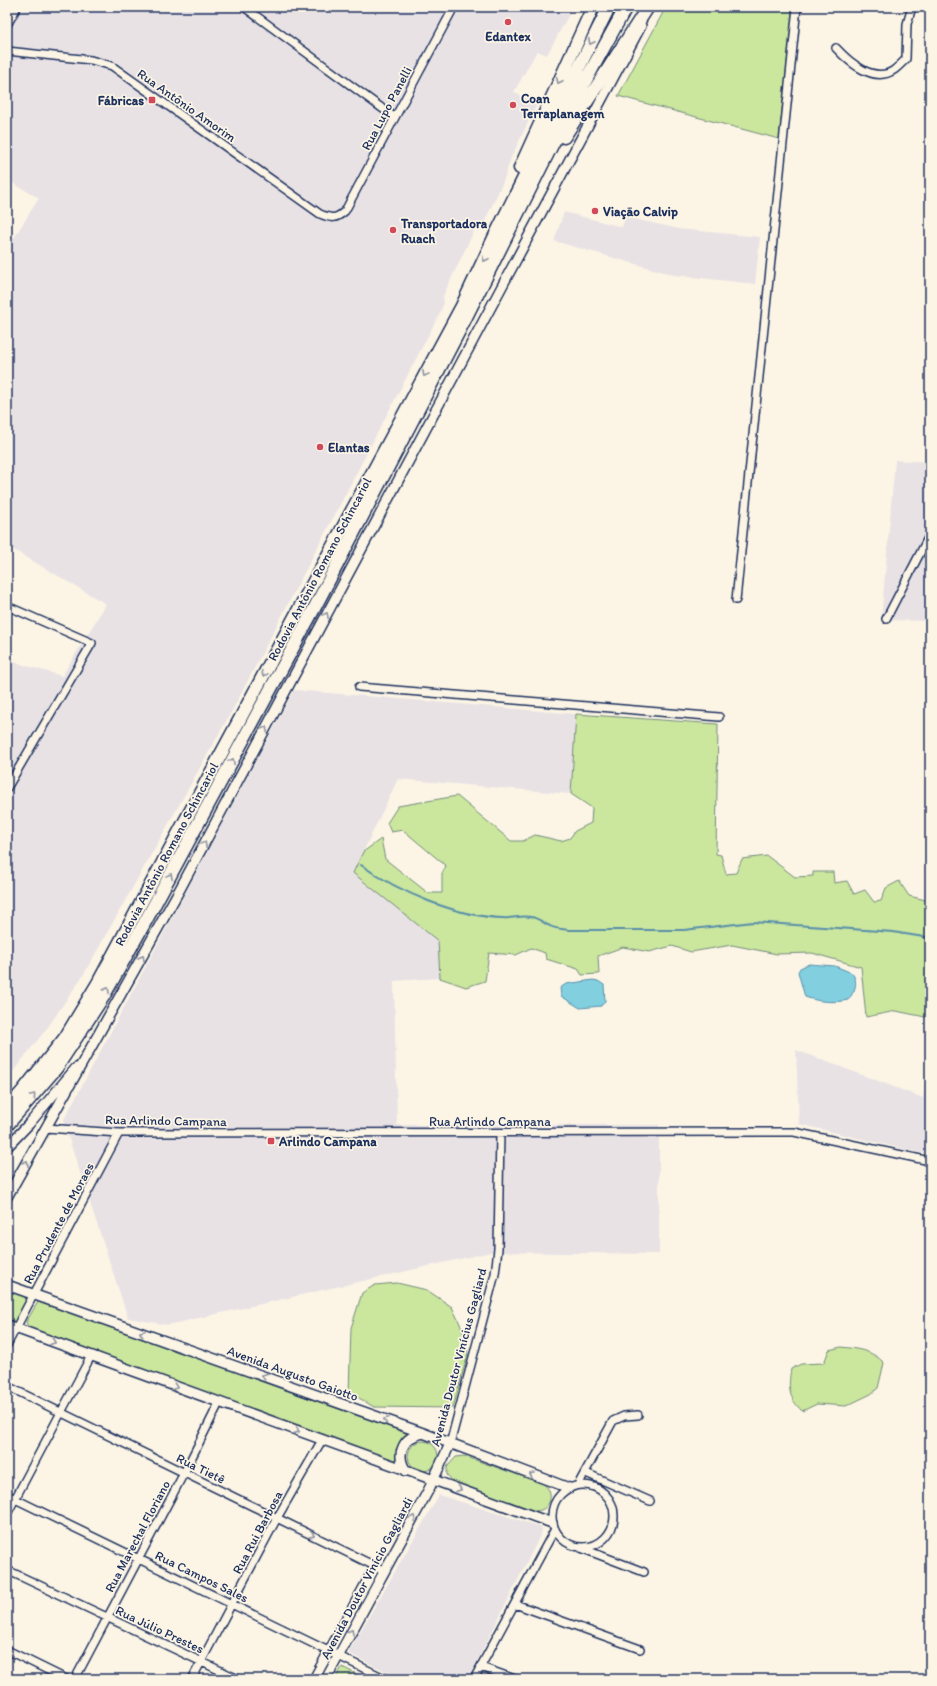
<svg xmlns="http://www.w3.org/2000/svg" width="937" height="1686" font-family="Itim,sans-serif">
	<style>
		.built { fill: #e8e2e5 }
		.green { fill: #cbe69d; stroke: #738a7e }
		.water { fill: #81cfdf; stroke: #588fab }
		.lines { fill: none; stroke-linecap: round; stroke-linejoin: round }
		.stream { stroke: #588fab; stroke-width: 2 }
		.minor-casing { stroke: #1b2f5e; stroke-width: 10 }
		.tertiary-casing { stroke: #1b2f5e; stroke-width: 12 }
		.trunk-casing { stroke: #1b2f5e; stroke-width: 15 }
		.minor { stroke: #fcf5e5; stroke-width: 7 }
		.tertiary { stroke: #fcf5e5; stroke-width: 9 }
		.trunk { stroke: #fcf5e5; stroke-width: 12 }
		.oneway { stroke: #8c92a2 }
		.poi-dot { fill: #d1495b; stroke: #fcf5e5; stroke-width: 1.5 }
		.labels { text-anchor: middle; stroke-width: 3.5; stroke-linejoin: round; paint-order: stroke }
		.poi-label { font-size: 13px; font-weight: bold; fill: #1b2f5e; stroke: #fcf5e5; text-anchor: start }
		.street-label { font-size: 13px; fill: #1b2f5e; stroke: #fcf5e5 }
	</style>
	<rect width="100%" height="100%" fill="#fcf5e5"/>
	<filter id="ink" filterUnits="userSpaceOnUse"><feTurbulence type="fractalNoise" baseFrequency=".025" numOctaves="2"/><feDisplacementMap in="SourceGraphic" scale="8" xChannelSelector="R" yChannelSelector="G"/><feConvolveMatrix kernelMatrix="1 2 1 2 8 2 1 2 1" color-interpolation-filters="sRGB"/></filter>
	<g filter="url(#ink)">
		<!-- built -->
		<path class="built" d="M 7,7 L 573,7 L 547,55 L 537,51 L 514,92 L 537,104 L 511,158 L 503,182 L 482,227 L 475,229 L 443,296 L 444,303 L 438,317 L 233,709 L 84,974 L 48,1027 L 7,1079 L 7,660 L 62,676 L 106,604 L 7,546 L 7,249 L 39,198 L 7,180 Z
			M 564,212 L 622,227 L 625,217 L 679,229 L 760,237 L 755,284 L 674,275 L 554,241 Z
			M 895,460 L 930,462 L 930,621 L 881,620 Z
			M 294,690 L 576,714 L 571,794 L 398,779 L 353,873 L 439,941 L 440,978 L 394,981 L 397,1125 L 659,1125 L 659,1254 L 491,1252 L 168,1325 L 128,1318 L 63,1121 Z
			M 930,1047 L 930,1153 L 920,1153 L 799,1124 L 796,1050 L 923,1098 Z
			M 439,1495 L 541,1527 L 542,1532 L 468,1679 L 401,1679 L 348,1653 Z"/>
		<!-- green -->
		<path class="green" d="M 666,7 L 793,7 L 779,139 L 618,96 Z
			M 576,714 L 718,724 L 716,854 L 721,855 L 726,874 L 736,873 L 742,859 L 767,856 L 795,877 L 813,876 L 813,872 L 833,872 L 834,883 L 847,881 L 854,894 L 865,890 L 874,902 L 881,901 L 886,888 L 899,881 L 909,896 L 930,901 L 930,1018 L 896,1011 L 866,1017 L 861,967 L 812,953 L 777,954 L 732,945 L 691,952 L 672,946 L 649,952 L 623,947 L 598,956 L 599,974 L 582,975 L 578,969 L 546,959 L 545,953 L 531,948 L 516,955 L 489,953 L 485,981 L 466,987 L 440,978 L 438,941 L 353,873 L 363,852 L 381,839 L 385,859 L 428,893 L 442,893 L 442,873 L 446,866 L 403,830 L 391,832 L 387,823 L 398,806 L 457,796 L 511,841 L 523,841 L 535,835 L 561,841 L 570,838 L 575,831 L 591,823 L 592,808 L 571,794 Z
			M 397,1283 L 427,1290 L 452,1307 L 462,1328 L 468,1354 L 453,1408 L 374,1407 L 349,1392 L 351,1328 L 362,1293 L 375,1285 Z
			M 7,1290 L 23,1296 L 27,1300 L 15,1323 L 7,1322 Z
			M 38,1302 L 407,1433 L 396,1449 L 396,1463 L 29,1329 L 26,1322 Z
			M 841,1347 C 858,1349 872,1350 884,1363 L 878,1388 L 871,1394 L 846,1406 L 817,1404 L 802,1411 C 788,1397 788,1388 791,1369 L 801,1364 L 824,1363 L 829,1350 Z
			M408 1456a15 15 0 1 1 30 0a15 15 0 1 1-30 0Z
			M 464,1456 L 544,1484 L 549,1490 C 553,1500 547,1511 535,1511 L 453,1481 L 447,1475 L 447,1467 L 456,1457 Z
			M 342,1667 L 367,1679 L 335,1679 Z"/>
		<!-- water -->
		<path class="water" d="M 809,964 L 835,966 L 852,973 C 859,983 855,991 848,1000 C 834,1003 819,1002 805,997 L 798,972 L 800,968 Z
			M 593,980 L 598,981 L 604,985 L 605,1001 L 601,1006 L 580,1008 L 561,996 L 560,988 L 566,984 Z"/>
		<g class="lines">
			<!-- stream -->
			<path class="stream" d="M 361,865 C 399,892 457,917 503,918 C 512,919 522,915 531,917 C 539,918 543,923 550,926 C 555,929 562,929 568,930 L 684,930 L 753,922 L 893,932 L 930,938"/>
			<defs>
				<path id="minor" d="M 244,7 L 394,117
					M 7,25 L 17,7
					M 836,48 C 849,62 874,84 894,70 C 898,67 902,63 906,59 L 907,24 L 912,7
					M 7,51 L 91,60 L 112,66 L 320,214 C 332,219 336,219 345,211 L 454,7
					M 736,600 L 797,7
					M 7,606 L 92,643 L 7,788
					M 886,619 L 930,534
					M 359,687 L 719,717
					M 46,1128 L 119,1133 L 794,1132 L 930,1161
					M 7,1345 L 119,1133
					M 7,1386 L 385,1571
					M 450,1444 L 495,1274 L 498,1249 L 500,1133
					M 586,1473 L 650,1501
					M 578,1485 L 613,1421 L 624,1416 L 638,1415
					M552 1516a31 31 0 1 1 62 0a31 31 0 1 1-62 0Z
					M 7,1495 L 386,1679
					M 7,1514 L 91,1356
					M 581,1548 L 644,1572
					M 7,1570 L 238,1679
					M 515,1604 L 640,1649
					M 7,1650 L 66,1679
					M 481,1667 L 515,1679
					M 75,1679 L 184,1473 L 219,1403
					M 192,1679 L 277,1518 L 322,1440
					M 474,1679 L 555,1529"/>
				<path id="tertiary" d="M 7,1147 L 29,1124 L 76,1068
					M 7,1197 L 180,889 L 641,26
					M 7,1285 L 423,1433 L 569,1488
					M 7,1325 L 552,1523
					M 406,1471 C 395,1454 403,1437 423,1433
					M 314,1679 L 375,1567
					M 326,1679 L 429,1489 L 450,1444"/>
				<path id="trunk" d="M 564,137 L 648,7
					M 520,168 L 593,7
					M 7,1109 L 22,1092 L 65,1038 L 98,983 L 462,306 L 494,238 L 609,7
					M 7,1125 L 57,1067 L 103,997 L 145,922 L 316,605 L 459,331 L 570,109 L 626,7"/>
			</defs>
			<!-- minor casing -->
			<use href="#minor" class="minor-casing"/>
			<!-- tertiary casing -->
			<use href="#tertiary" class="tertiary-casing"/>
			<!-- trunk casing -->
			<use href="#trunk" class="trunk-casing"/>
			<!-- minor -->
			<use href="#minor" class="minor"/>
			<!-- tertiary -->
			<use href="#tertiary" class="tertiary"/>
			<!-- trunk -->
			<use href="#trunk" class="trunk"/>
		</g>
		<!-- one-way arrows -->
		<defs><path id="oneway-chevron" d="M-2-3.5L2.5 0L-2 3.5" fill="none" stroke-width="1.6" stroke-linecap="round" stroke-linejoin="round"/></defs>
		<g class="oneway">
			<use href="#oneway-chevron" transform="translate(591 42) rotate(117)"/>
			<use href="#oneway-chevron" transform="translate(559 81) rotate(115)"/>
			<use href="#oneway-chevron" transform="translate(485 259) rotate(115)"/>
			<use href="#oneway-chevron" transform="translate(425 374) rotate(118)"/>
			<use href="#oneway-chevron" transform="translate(326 615) rotate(-62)"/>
			<use href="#oneway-chevron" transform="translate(264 674) rotate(118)"/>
			<use href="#oneway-chevron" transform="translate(265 729) rotate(-62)"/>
			<use href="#oneway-chevron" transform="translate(232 761) rotate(-62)"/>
			<use href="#oneway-chevron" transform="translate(204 844) rotate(-62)"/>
			<use href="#oneway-chevron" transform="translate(170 876) rotate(-62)"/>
			<use href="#oneway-chevron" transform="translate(142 958) rotate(-61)"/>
			<use href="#oneway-chevron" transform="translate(107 990) rotate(-61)"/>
			<use href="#oneway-chevron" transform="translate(33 1096) rotate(-50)"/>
			<use href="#oneway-chevron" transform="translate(26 1163) rotate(-60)"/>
			<use href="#oneway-chevron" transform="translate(142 1333) rotate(-160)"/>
			<use href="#oneway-chevron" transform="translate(53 1342) rotate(20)"/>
			<use href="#oneway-chevron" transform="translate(264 1376) rotate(-160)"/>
			<use href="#oneway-chevron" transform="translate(175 1387) rotate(20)"/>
			<use href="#oneway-chevron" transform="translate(386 1420) rotate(-160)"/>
			<use href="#oneway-chevron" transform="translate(297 1431) rotate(20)"/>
			<use href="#oneway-chevron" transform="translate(532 1475) rotate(-159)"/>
			<use href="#oneway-chevron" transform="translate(459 1489) rotate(20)"/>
			<use href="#oneway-chevron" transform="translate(413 1518) rotate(-62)"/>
			<use href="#oneway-chevron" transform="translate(312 1535) rotate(26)"/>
			<use href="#oneway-chevron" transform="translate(351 1632) rotate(-61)"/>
		</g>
	</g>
	<!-- markers -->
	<g class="poi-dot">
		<circle cx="508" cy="22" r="4"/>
		<rect x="148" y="96" width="8" height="8" rx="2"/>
		<circle cx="513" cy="105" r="4"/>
		<circle cx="595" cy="211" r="4"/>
		<circle cx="393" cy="230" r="4"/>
		<circle cx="320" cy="447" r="4"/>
		<rect x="267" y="1137" width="8" height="8" rx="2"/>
	</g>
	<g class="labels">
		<!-- poi labels -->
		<g class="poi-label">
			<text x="508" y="41" text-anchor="middle">Edantex</text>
			<text x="521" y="103">Coan<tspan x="521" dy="15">Terraplanagem</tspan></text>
			<text x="144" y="105" text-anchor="end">Fábricas</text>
			<text x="603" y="216">Viação Calvip</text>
			<text x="401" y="228">Transportadora<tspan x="401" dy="15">Ruach</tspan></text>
			<text x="328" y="452">Elantas</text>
			<text x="279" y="1146">Arlindo Campana</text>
		</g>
		<!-- street labels -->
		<g class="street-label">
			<text transform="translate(187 105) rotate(35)" y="5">Rua Antônio Amorim</text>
			<text transform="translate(386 108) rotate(-62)" y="5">Rua Lupo Panelli</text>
			<text transform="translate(319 569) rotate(-62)" y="5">Rodovia Antônio Romano Schincariol</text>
			<text transform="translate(166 854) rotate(-62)" y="5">Rodovia Antônio Romano Schincariol</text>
			<text transform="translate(166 1120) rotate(1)" y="5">Rua Arlindo Campana</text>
			<text x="490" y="1126">Rua Arlindo Campana</text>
			<text transform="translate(58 1223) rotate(-62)" y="5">Rua Prudente de Moraes</text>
			<text transform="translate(458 1357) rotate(-75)" y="5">Avenida Doutor Vinícius Gagliard</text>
			<text transform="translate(293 1373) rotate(20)" y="5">Avenida Augusto Gaiotto</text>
			<text transform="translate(201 1468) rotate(26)" y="5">Rua Tietê</text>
			<text transform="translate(257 1532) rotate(-62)" y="5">Rua Rui Barbosa</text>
			<text transform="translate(137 1536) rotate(-62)" y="5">Rua Marechal Floriano</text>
			<text transform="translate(202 1576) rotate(26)" y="5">Rua Campos Sales</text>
			<text transform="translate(366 1578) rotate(-62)" y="5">Avenida Doutor Vinício Gagliardi</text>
			<text transform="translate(160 1629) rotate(25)" y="5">Rua Júlio Prestes</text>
		</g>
	</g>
	<!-- margin -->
	<rect width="937" height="1686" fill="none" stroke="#fcf5e5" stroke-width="24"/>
	<rect x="12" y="12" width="913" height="1662" fill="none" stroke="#1b2f5e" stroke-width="1.5" filter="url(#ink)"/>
</svg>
